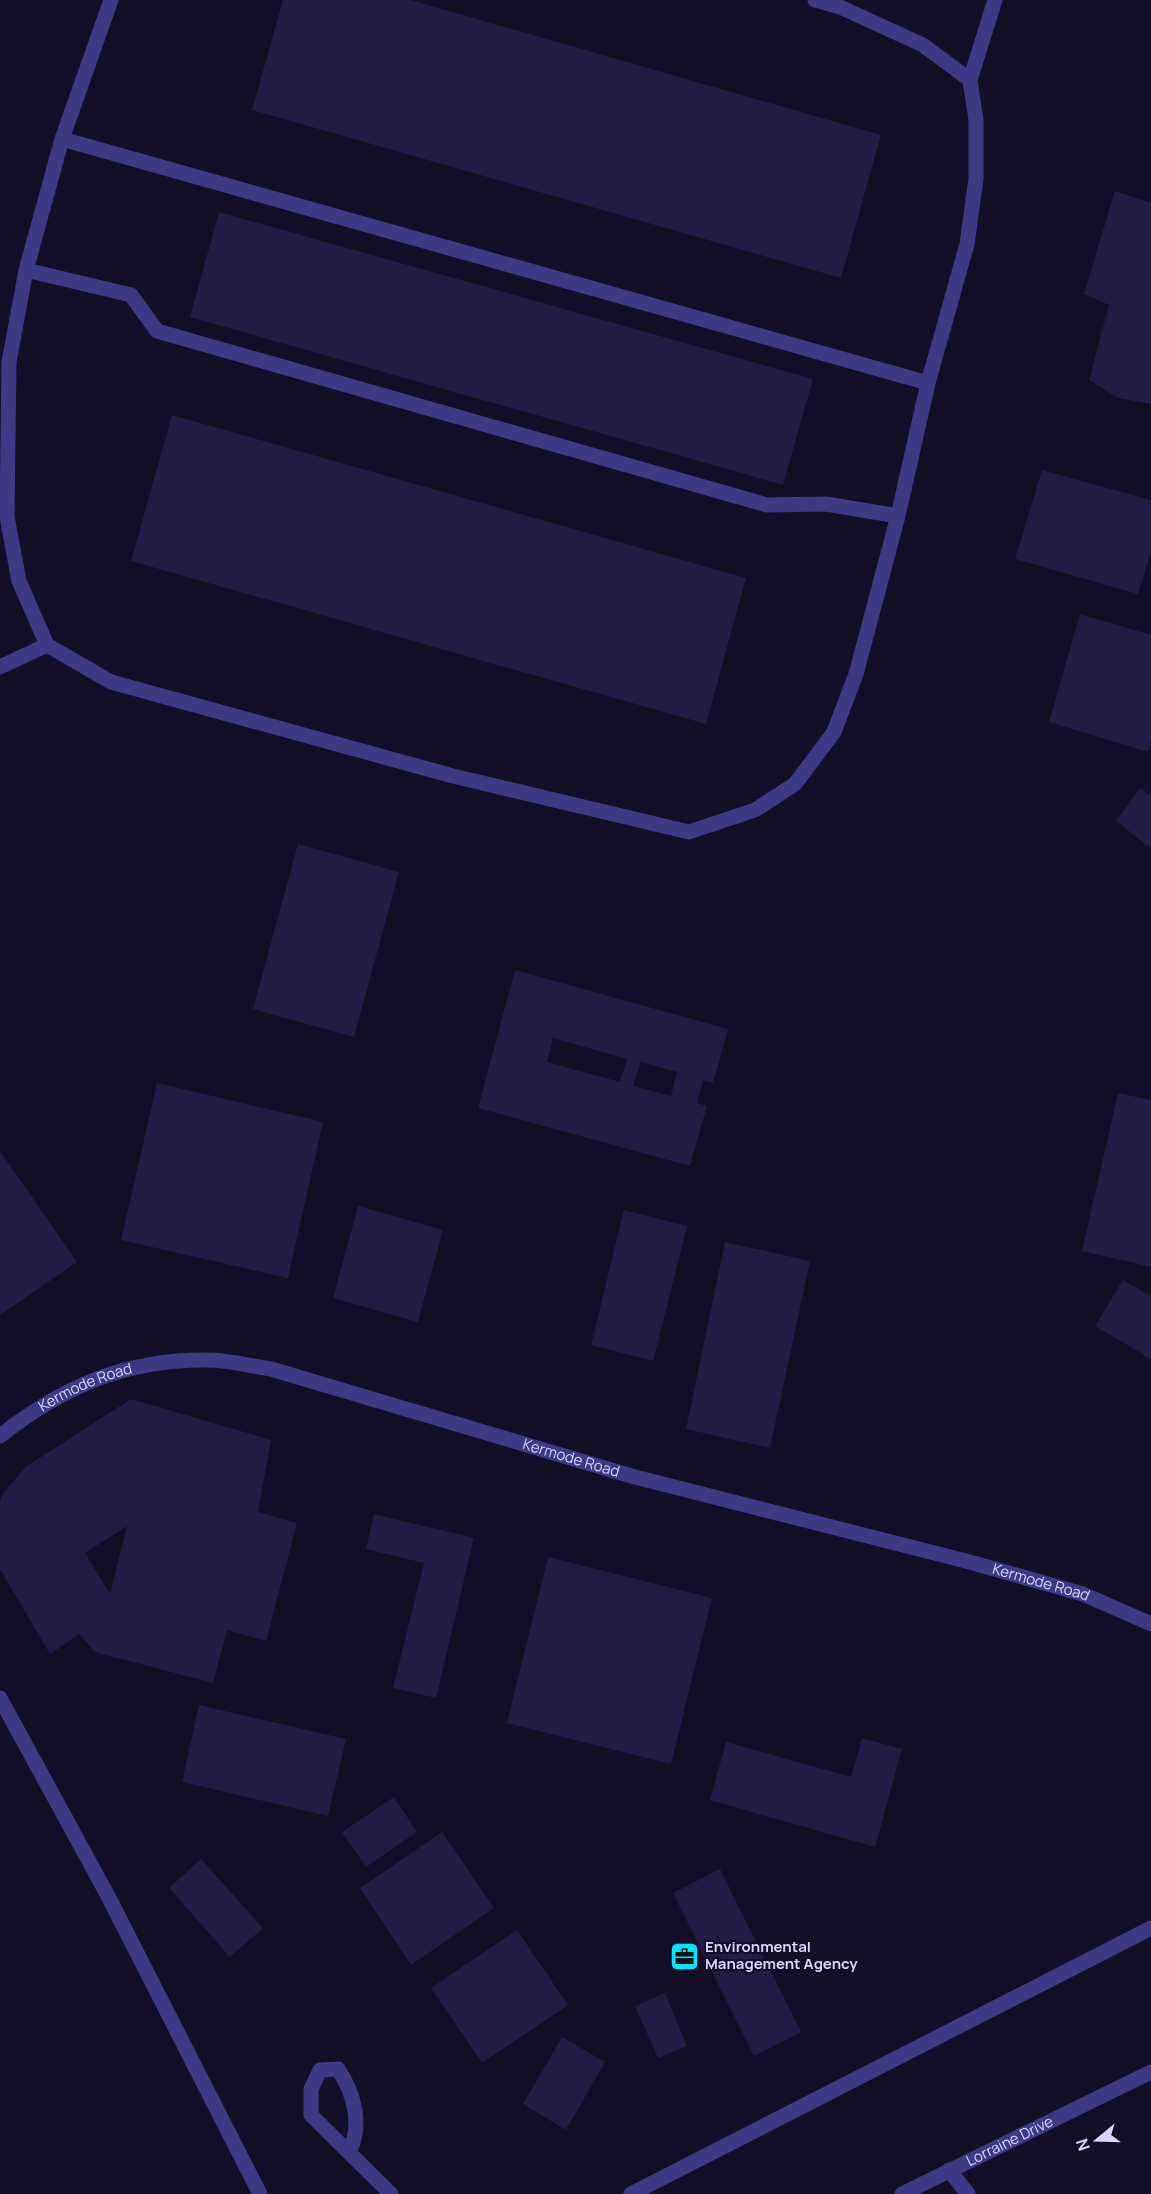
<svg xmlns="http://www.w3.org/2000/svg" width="1151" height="2194" font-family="Manrope,sans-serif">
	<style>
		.building { fill: #241b47; fill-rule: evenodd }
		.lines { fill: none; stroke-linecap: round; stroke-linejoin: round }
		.service { stroke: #3d3a85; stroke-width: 15 }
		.minor { stroke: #3d3a85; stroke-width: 15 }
		.tertiary { stroke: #3d3a85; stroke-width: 15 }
		.labels { text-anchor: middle; stroke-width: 4.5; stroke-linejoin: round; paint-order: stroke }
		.street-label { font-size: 15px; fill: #d9d4ff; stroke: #130f26 }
		.poi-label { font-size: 15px; font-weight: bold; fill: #d9d4ff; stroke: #130f26; text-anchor: start }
	</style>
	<rect width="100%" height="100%" fill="#130f26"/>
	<!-- building -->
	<path class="building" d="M 283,0 L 411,0 L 881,135 L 841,278 L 252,110 Z
		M 1115,191 L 1151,203 L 1151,404 L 1118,398 L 1089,380 L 1109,305 L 1084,294 Z
		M 219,212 L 813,379 L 783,485 L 190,317 Z
		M 172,415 L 746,578 L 706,724 L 131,561 Z
		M 1042,470 L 1151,500 L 1151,551 L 1138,594 L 1015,559 Z
		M 1080,614 L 1151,635 L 1151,741 L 1148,752 L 1049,722 Z
		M 1140,788 L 1151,796 L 1151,845 L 1149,847 L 1116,821 Z
		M 298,844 L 399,872 L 354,1037 L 253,1009 Z
		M 515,970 L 728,1029 L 713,1083 L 703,1080 L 697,1103 L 707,1106 L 690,1166 L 478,1108 ZM 553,1038 L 627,1059 L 620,1082 L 547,1062 ZM 641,1062 L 677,1072 L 671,1096 L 633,1086 Z
		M 157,1083 L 323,1122 L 288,1278 L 121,1240 Z
		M 1118,1093 L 1151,1100 L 1151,1267 L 1082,1251 Z
		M 0,1151 L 77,1262 L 0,1315 Z
		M 358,1206 L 443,1230 L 418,1322 L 333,1298 Z
		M 624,1210 L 687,1226 L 653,1361 L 591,1345 Z
		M 725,1242 L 810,1261 L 770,1448 L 686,1429 Z
		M 1123,1280 L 1151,1296 L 1151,1359 L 1095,1326 Z
		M 131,1399 L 271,1440 L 258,1512 L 297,1523 L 266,1641 L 227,1630 L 213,1683 L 95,1652 L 79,1634 L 50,1654 L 0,1569 L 0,1502 L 3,1493 L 27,1466 ZM 127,1526 L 110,1594 L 85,1553 Z
		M 374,1514 L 474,1538 L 436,1698 L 393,1688 L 424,1563 L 366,1549 Z
		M 548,1557 L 712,1598 L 671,1764 L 507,1723 Z
		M 199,1705 L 346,1739 L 328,1816 L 182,1782 Z
		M 862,1738 L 902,1749 L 875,1847 L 710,1800 L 726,1742 L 851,1777 Z
		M 394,1797 L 417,1832 L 366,1867 L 342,1832 Z
		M 442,1832 L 494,1908 L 411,1965 L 360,1888 Z
		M 201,1859 L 263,1928 L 230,1957 L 169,1888 Z
		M 720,1869 L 801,2032 L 754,2056 L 673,1893 Z
		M 517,1930 L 568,2005 L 482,2063 L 431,1988 Z
		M 665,1993 L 687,2046 L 658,2058 L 635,2006 Z
		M 562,2037 L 605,2062 L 566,2130 L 523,2104 Z"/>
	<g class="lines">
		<!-- service -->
		<path class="service" d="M 111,0 L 62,139 L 26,270 L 9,362 L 7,517 L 19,581 L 47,645 L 111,682 L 453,776 L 689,832 L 755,810 L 795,784 L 834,732 L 856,674 L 898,516 L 928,383 L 967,244 L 976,179 L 976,120 L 970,80 L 923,45 L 840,7 L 815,0
			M 970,80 L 995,0
			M 62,139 L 928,383
			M 26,270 L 131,295 L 157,331 L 767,505 L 826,504 L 898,516
			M 0,667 L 47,645
			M 349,2152 C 363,2125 354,2093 338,2069 L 320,2070 L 311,2089 L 311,2115 L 391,2194
			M 631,2194 L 1151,1928"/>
		<!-- minor -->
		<g class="minor">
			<path id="s1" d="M 0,1436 C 62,1387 126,1359 207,1360 C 228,1360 250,1366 271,1369 L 635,1477 L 966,1561 L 1083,1594 L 1151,1624"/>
			<path d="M 0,1698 L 108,1896 L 260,2194"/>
			<path d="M 949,2170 L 968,2194"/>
		</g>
		<!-- tertiary -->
		<path class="tertiary" id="s2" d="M 902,2194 L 1151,2072"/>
	</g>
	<!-- icons -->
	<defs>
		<symbol id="office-square" viewBox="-11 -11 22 22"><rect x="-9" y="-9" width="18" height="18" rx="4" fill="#00e5ff" stroke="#130f26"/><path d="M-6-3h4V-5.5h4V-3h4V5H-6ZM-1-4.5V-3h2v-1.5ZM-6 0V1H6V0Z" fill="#111"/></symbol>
	</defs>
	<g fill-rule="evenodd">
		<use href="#office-square" x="668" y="1940" width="33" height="33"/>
	</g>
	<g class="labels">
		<!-- street labels -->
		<g class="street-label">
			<text dy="5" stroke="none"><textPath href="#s1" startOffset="99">Kermode Road</textPath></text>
			<text dy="5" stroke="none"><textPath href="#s1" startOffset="603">Kermode Road</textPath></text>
			<text dy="5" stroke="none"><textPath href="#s1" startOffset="1089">Kermode Road</textPath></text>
			<text dy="5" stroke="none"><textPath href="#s2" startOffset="120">Lorraine Drive</textPath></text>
		</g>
		<!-- poi labels -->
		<g class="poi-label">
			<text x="705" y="1952">Environmental<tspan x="705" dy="17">Management Agency</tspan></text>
		</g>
	</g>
	<!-- north arrow -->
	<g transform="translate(1097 2140) rotate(251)" stroke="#130f26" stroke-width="4.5" paint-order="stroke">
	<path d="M0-4.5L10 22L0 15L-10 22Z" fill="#d9d4ff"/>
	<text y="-9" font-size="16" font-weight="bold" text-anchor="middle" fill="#d9d4ff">N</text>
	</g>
</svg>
